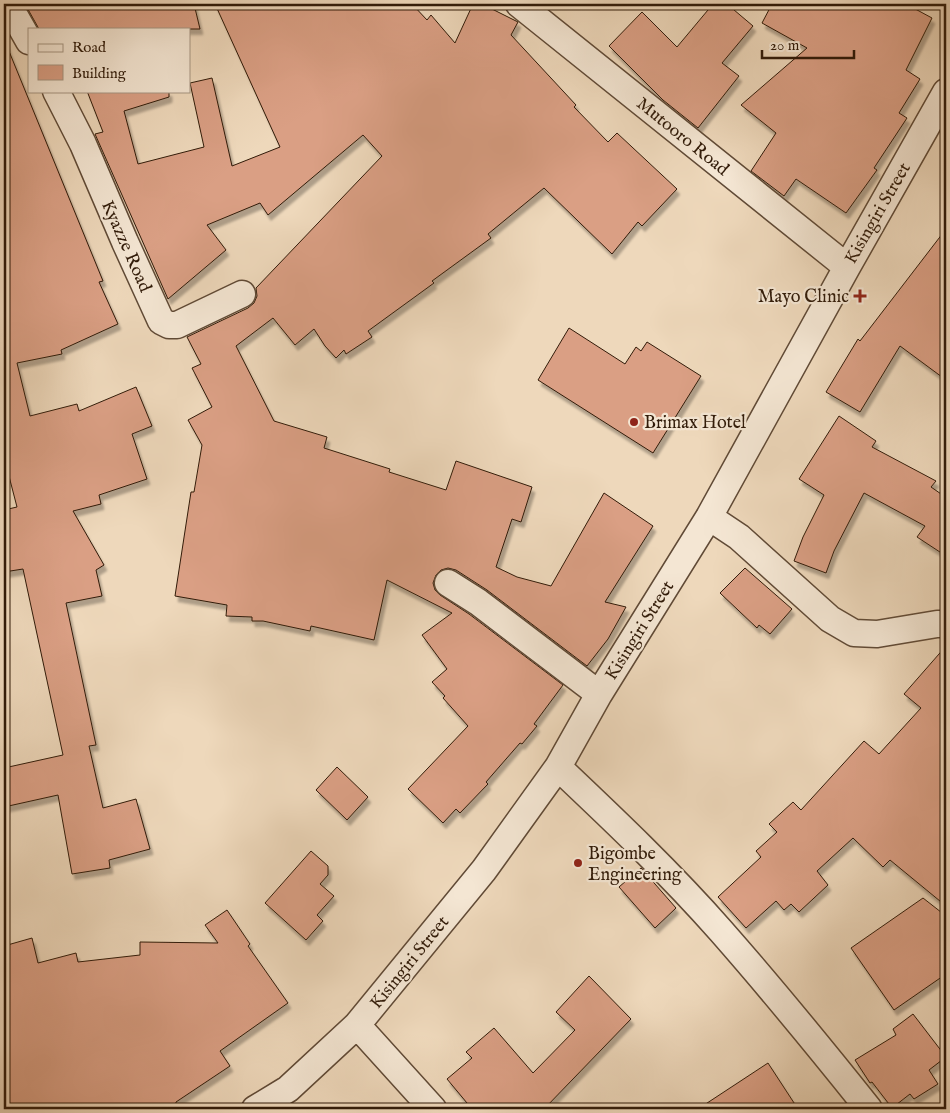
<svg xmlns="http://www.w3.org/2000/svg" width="950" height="1113" font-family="'IM FELL English',serif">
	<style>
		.building { fill: #da9f84; stroke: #311b09; filter: url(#shadow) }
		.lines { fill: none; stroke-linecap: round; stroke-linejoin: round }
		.street-casing { stroke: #604a36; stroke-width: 29 }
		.street { stroke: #f4e6d3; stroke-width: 26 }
		.poi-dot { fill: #8f2418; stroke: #f4e6d3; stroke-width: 2 }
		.labels { text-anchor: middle; stroke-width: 4.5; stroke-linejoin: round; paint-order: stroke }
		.street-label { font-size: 18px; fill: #311b09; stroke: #f4e6d3 }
		.poi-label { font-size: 18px; fill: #311b09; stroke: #f4e6d3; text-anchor: start }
	</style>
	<defs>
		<filter id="shadow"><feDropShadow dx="3" dy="5.5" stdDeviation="1" flood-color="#0004"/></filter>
	</defs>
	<rect width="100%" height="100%" fill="#eed8bb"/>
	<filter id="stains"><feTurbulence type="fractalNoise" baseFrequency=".004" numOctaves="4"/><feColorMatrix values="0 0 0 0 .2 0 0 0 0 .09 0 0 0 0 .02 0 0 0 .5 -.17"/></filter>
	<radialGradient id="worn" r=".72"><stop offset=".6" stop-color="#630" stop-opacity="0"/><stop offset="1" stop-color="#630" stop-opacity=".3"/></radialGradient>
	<!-- building -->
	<path class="building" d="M 25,4 L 194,4 L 200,29 L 39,29 Z
		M 215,4 L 412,4 L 427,20 L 431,15 L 455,43 L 473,4 L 482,4 L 518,22 L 511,35 L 576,105 L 574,107 L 608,142 L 617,133 L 677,189 L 642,226 L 638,222 L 612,254 L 544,188 L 488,234 L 491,238 L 432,281 L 434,283 L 368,331 L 372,337 L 346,354 L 344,350 L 336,358 L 325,346 L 314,329 L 295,345 L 273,318 L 236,346 L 274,421 L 327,437 L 324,448 L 390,469 L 389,472 L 446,490 L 456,461 L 532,487 L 521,522 L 512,519 L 496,567 L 517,577 L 551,586 L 604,493 L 653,526 L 605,602 L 626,607 L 608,639 L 587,666 L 487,590 L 456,570 L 448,568 L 441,570 L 436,575 L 433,583 L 435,590 L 440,595 L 469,614 L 563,685 L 534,724 L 537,726 L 522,744 L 520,743 L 486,782 L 488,784 L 460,813 L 456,809 L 443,823 L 408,789 L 468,726 L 443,698 L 445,696 L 432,682 L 447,669 L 422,635 L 452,613 L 387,580 L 374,640 L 311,626 L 310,631 L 263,621 L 252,621 L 252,617 L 226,616 L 227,605 L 175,596 L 191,492 L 194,492 L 202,445 L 188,420 L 212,407 L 192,368 L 201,364 L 187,337 L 248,308 L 254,303 L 257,296 L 256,288 L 382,156 L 363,135 L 268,215 L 260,203 L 207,225 L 226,250 L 168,299 L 95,134 L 103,132 L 87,91 L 169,91 L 169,97 L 124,111 L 138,164 L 204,147 L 190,83 L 212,78 L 232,166 L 280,147 Z
		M 713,4 L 727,4 L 753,26 L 722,63 L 739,76 L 698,128 L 663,100 L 609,46 L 642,12 L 677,47 Z
		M 772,4 L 906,4 L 932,18 L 906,70 L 920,79 L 899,113 L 907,118 L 874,168 L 877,170 L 846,213 L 796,179 L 784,196 L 751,171 L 776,133 L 741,105 L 807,48 L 762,23 Z
		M 4,39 L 103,281 L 99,282 L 118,324 L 61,350 L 62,354 L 17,363 L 30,416 L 77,404 L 79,411 L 136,387 L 152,426 L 132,434 L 147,479 L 99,495 L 101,504 L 73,511 L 104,565 L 96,570 L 102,596 L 66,603 L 96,745 L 89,746 L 103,808 L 136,799 L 150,849 L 109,860 L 110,868 L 72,874 L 58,795 L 4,807 L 4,768 L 63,755 L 23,569 L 4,572 L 4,510 L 17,507 L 4,457 Z
		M 946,229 L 946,380 L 900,346 L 860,412 L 826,392 L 858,339 L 860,341 Z
		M 569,328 L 625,364 L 636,347 L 641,351 L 647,342 L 701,376 L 653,453 L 538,380 Z
		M 839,416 L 876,441 L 872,447 L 936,481 L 931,487 L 944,496 L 946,493 L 946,556 L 917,537 L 925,526 L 864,493 L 834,551 L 826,573 L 794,561 L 803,537 L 824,495 L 799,479 Z
		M 745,568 L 792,609 L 770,634 L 759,625 L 757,628 L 720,593 Z
		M 946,646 L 946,906 L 890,860 L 883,867 L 853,838 L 817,871 L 828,885 L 799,912 L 791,904 L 784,910 L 776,901 L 746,928 L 718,897 L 761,857 L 756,851 L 777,832 L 769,824 L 793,802 L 801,810 L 864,741 L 879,754 L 921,708 L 904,694 Z
		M 337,767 L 368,797 L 347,820 L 316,790 Z
		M 311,851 L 328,866 L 328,875 L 320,884 L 334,896 L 317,915 L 323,921 L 306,940 L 265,903 Z
		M 641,868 L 676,908 L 655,928 L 619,887 Z
		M 923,898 L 946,916 L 946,974 L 894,1010 L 851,948 Z
		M 227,910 L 250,944 L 248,946 L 288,1003 L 220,1051 L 230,1066 L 176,1102 L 175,1109 L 4,1109 L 4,946 L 32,938 L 38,963 L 76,953 L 78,962 L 140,955 L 140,942 L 218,943 L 205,925 Z
		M 589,976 L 631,1019 L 544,1109 L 472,1109 L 447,1079 L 472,1058 L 466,1052 L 494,1028 L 533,1073 L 575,1030 L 556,1012 Z
		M 913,1014 L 946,1057 L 929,1070 L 938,1084 L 914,1099 L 910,1094 L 892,1108 L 872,1082 L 870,1083 L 855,1060 L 896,1035 L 893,1029 Z
		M 768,1063 L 798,1109 L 698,1109 Z"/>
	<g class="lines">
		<defs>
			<path id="street" d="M 8,4 L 29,41
				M 519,4 L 847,267
				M 56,91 L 83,144 L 125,242 L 161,321 L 169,325 L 177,325 L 242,294
				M 709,517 L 739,537 L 830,619 L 854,633 L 877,634 L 937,624 L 946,624
				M 448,583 L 478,602 L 599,694
				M 558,767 C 614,820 670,873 721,931 C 772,989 821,1049 869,1109
				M 357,1025 L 433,1109
				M 255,1109 L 288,1089 L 357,1025 L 484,870 L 558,767 L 599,694 L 709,517 L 847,267 L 946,92"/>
		</defs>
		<!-- street casing -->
		<use href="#street" class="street-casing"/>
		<!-- street -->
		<use href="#street" class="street"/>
	</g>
	<!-- markers -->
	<g class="poi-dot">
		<path d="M857.5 288.5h5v5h5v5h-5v5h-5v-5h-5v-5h5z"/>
		<circle cx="634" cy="422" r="5"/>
		<circle cx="578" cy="863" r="5"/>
	</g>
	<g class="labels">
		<!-- street labels -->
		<g class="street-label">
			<text transform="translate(683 136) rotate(39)" y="6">Mutooro Road</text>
			<text transform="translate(877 213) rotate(-60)" y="6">Kisingiri Street</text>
			<text transform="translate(127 246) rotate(66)" y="6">Kyazze Road</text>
			<text transform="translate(639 630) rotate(-58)" y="6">Kisingiri Street</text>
			<text transform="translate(409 962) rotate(-51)" y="6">Kisingiri Street</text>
		</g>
		<!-- poi labels -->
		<g class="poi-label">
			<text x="849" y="302" text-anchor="end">Mayo Clinic</text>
			<text x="644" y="428">Brimax Hotel</text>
			<text x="588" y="859">Bigombe<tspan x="588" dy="21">Engineering</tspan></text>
		</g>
	</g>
	<!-- margin -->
	<rect width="950" height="1113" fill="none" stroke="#eed8bb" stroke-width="20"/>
	<rect x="5" y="5" width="940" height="1103" fill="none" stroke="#311b09" stroke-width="2.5"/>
	<rect x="10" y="10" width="930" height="1093" fill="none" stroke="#311b09"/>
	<!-- legend -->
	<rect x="28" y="28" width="162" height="65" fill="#f4e6d3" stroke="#a69582"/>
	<rect x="38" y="44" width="25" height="8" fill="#f4e6d3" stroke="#a69582"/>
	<text x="72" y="52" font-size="15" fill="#311b09">Road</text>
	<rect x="38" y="65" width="25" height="15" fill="#da9f84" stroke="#a69582"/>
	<text x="72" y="78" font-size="15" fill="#311b09">Building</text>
	<!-- scale -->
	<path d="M762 50v8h92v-8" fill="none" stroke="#311b09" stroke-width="2.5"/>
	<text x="770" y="50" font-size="15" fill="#311b09" stroke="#f4e6d3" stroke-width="4" paint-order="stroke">20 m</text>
	<rect width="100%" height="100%" filter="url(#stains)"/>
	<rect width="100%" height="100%" fill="url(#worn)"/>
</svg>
